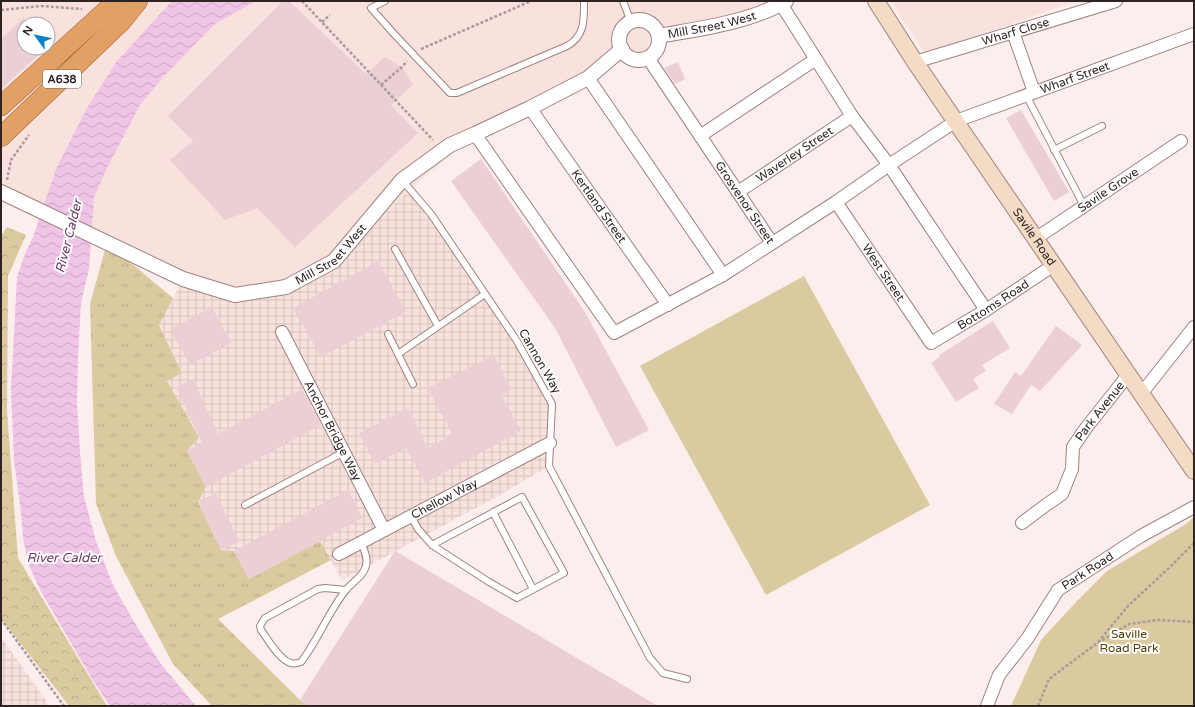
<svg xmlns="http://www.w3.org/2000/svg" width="1195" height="707" font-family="'Varela Round',sans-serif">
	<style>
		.built { fill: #f9e2dd; fill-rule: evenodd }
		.industrial { fill: url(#industrial-grid) }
		.grass { fill: url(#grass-tufts) }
		.forest { fill: url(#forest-crowns) }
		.green { fill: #dbcaa0 }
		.water { fill: url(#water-waves) }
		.building { fill: #ecced5 }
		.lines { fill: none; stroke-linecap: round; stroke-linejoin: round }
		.service-casing { stroke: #9e827d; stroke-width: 8 }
		.minor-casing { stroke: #9e827d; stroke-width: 14 }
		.tertiary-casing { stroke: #9e827d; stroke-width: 16 }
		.secondary-casing { stroke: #9e827d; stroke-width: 18 }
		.trunk-casing { stroke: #9f6534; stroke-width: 20 }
		.path { stroke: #a89c9a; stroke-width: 2.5; stroke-dasharray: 3 2; stroke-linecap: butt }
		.service { stroke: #fff; stroke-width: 6 }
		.minor { stroke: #fff; stroke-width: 12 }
		.tertiary { stroke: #fff; stroke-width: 14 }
		.secondary { stroke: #f4dbc5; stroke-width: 16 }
		.trunk { stroke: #e2a064; stroke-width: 19 }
		.labels { text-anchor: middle; stroke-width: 4; stroke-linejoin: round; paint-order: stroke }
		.shield { fill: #fff; stroke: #6d6664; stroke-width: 1 }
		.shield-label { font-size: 11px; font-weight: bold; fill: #2f2422 }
		.street-label { font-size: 12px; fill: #2f2422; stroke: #fff }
		.park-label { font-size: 12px; fill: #523f00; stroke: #fff }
		.water-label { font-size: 13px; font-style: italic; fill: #6c3965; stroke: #fff }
	</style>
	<defs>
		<pattern id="industrial-grid" width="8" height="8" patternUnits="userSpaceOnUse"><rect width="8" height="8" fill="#f9e2dd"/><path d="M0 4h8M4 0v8" fill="none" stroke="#d6c2bd"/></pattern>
		<pattern id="grass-tufts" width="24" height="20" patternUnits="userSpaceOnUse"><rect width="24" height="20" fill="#dbcaa0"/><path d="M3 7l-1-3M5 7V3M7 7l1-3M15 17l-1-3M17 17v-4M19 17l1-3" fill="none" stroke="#bcad8a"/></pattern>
		<pattern id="forest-crowns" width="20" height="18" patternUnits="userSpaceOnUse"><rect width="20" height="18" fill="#dbcaa0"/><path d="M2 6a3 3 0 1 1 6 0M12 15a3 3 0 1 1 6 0" fill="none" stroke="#bcad8a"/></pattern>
		<pattern id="water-waves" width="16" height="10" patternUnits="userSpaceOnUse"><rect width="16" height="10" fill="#efc4e7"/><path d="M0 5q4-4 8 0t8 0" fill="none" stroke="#cda8c6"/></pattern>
	</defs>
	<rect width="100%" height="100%" fill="#fbeeec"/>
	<!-- built -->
	<path class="built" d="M 1,1 L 786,1 L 659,41 L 656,51 L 652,55 L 644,59 L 635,59 L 625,54 L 588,78 L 475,134 L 412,188 L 334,261 L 286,287 L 235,295 L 1,197 ZM 24,24 L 48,24 L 48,48 L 24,48 Z
		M 891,1 L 1077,1 L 925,54 Z"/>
	<!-- industrial -->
	<path class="industrial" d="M 412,188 L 517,341 L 552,404 L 549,466 L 500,495 L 342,580 L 320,541 L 249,579 L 234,552 L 221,550 L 198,502 L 206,487 L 187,451 L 199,436 L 166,381 L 182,373 L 159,324 L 183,279 L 235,295 L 286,287 L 334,261 Z
		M 1,637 L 50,706 L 1,706 Z"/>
	<!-- grass -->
	<path class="grass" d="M 107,243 L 173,298 L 159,325 L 182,373 L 167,381 L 199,437 L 187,451 L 206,487 L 198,502 L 221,550 L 234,551 L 249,579 L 320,541 L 331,560 L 218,619 L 300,700 L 309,706 L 212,706 L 173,664 L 116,556 L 96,504 L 90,304 Z"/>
	<!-- forest -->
	<path class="forest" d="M 7,227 L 26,235 L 8,276 L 7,411 L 18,558 L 107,706 L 69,706 L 1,618 L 1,236 Z"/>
	<!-- green -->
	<path class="green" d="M 804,276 L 930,505 L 766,595 L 640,366 Z
		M 1194,517 L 1194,706 L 1011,706 L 1041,640 L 1077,601 L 1107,571 L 1186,524 Z"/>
	<!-- water -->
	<path class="water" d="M 172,1 L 256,1 L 215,24 L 163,77 L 140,105 L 108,166 L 94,197 L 89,269 L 81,303 L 78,356 L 77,402 L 80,452 L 84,497 L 96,541 L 113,585 L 136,625 L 161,664 L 196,706 L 110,706 L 92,679 L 40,590 L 29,565 L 23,538 L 21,512 L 14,460 L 11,390 L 17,277 L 25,254 L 33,237 L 56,169 L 87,108 L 117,61 Z"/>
	<!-- building -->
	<path class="building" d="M 283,1 L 289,1 L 366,74 L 385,57 L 402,67 L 413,85 L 391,105 L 418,133 L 295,247 L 257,208 L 225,220 L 170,160 L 193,141 L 168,116 Z
		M 24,17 L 24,48 L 46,48 L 1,89 L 1,39 Z
		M 678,62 L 685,79 L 675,84 L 664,68 Z
		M 1021,110 L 1069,192 L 1054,201 L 1006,118 Z
		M 481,159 L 585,312 L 649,430 L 616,447 L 555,328 L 451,181 Z
		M 378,261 L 406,312 L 321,357 L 293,308 Z
		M 212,307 L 231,343 L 190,365 L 170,329 Z
		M 993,321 L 1010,348 L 982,365 L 986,371 L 973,379 L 979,388 L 956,402 L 931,363 L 940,357 L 939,355 Z
		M 1056,326 L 1082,345 L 1040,391 L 1031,385 L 1012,414 L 994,404 L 1015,372 L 1021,376 Z
		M 494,355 L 511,390 L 501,395 L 521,431 L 425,483 L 406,448 L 375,464 L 359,433 L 408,408 L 428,448 L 453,434 L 427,388 Z
		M 193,379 L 218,434 L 302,389 L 321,425 L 206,487 L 187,451 L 202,443 L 176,387 Z
		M 348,490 L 362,518 L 249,579 L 234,551 Z
		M 216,493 L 239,542 L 221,550 L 198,502 Z
		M 395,551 L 621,684 L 658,706 L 309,706 L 300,700 Z"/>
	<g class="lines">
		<defs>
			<path id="service" d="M 385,1 L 371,8 L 395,35 L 450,93 L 457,93 L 567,46 C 585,36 584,20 584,1
				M 623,1 L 631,22
				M 1026,95 L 1084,206
				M 1054,150 L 1102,126
				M 402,180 L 431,214 L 517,341 L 552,404 L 549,466 L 650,658 L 663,673 L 687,679
				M 395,249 L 438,326
				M 388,334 L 413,384
				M 398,354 L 485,294
				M 245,505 L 344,452
				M 493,512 L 533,589
				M 411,516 L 418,529 L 432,545 L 489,582 L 517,598 L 564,573 L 522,497 L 432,545
				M 346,590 L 325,588 L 318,589 L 265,618 L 260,626 L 261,630 C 267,638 280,661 291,663 C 294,664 298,663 301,662 C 318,640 328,613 345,591 C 352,582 363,577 366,566 C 368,557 364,550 361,542"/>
			<g id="minor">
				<path d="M 781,4 L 852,116 L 889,165 L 986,310"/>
				<path d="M 1013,32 L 1034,92"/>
				<path id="s1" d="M 648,58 L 772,243"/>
				<path id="s2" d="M 915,62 L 1116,1"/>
				<path d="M 588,78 L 723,275"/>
				<path id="s3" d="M 530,108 L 668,305"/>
				<path id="s4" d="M 475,134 L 614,333 L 723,275 L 836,202 L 889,165 L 956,121 L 1194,34"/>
				<path d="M 700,136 L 816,59"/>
				<path id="s5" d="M 738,192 L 852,116"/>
				<path id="s6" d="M 836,202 L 931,343 L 986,310 L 1054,265"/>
				<path id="s7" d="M 1035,239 L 1181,141"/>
				<path id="s8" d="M 282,332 L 384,530"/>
				<path d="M 1141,394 L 1194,327"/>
				<path id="s9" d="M 1022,523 L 1046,505 L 1062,494 L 1072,469 L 1073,447 L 1086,428 L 1128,375"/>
				<path id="s10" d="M 339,554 L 550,443"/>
				<path id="s11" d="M 987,706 L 999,675 L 1027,639 L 1058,590 L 1141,536 L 1194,507"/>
			</g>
			<g id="tertiary">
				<circle cx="639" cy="40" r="20"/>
				<path id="s12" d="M 659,36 C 697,29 752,22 786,1"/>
				<path id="s13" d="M 1,192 L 183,279 L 235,295 L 286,287 L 334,261 L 402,180 L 450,145 L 475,134 L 530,108 L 588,78 L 622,49"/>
			</g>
			<g id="secondary">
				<path id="s14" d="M 876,1 L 915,62 L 1194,471"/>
			</g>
			<path id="trunk" d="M 1,106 L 110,7 L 115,1
				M 1,137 L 122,21 L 138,1"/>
		</defs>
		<!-- service casing -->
		<use href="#service" class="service-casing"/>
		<!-- minor casing -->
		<use href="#minor" class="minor-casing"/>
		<!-- tertiary casing -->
		<use href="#tertiary" class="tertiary-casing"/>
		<!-- secondary casing -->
		<use href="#secondary" class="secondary-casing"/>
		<!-- trunk casing -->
		<use href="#trunk" class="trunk-casing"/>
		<!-- path -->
		<path class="path" d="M 302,1 L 433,140
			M 1,10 L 41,6 L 82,9
			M 322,22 L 330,15
			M 421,49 L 531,1
			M 381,85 L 402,67 L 407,61
			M 7,180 L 11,160 L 29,135
			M 1,619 L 64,706
			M 1098,642 L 1128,606 L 1170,567 L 1194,543
			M 1038,706 L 1049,679 L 1096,644 L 1129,624 L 1158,620 L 1194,622"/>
		<!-- service -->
		<use href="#service" class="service"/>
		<!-- minor -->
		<use href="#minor" class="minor"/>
		<!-- tertiary -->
		<use href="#tertiary" class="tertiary"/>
		<!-- secondary -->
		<use href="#secondary" class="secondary"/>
		<!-- trunk -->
		<use href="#trunk" class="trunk"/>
	</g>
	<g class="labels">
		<!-- shield labels -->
		<rect class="shield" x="43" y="70" width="38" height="18" rx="3"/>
		<g class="shield-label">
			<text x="62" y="83">A638</text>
		</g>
		<!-- street labels -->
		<g class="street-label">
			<text dy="4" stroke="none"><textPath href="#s12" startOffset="54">Mill Street West</textPath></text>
			<text dy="4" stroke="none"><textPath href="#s2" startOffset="105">Wharf Close</textPath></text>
			<text dy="4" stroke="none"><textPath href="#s4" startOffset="772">Wharf Street</textPath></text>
			<text dy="4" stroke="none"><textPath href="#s5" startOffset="68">Waverley Street</textPath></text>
			<text dy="4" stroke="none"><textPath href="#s7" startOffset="88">Savile Grove</textPath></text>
			<text dy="4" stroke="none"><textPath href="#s1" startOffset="174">Grosvenor Street</textPath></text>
			<text dy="4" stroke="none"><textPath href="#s3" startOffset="120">Kertland Street</textPath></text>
			<text dy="4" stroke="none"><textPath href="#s14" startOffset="284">Savile Road</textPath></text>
			<text dy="4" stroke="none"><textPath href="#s13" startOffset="364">Mill Street West</textPath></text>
			<text dy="4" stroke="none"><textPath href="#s6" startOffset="85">West Street</textPath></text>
			<text dy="4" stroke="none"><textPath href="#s6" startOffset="243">Bottoms Road</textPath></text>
			<text transform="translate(540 361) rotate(60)" y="4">Cannon Way</text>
			<text dy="4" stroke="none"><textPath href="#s9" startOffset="143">Park Avenue</textPath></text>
			<text dy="4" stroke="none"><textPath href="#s8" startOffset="111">Anchor Bridge Way</textPath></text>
			<text dy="4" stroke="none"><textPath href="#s10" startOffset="119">Chellow Way</textPath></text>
			<text dy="4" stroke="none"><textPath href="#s11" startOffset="172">Park Road</textPath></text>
		</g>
		<!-- park labels -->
		<g class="park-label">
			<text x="1129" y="638">Saville<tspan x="1129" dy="14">Road Park</tspan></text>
		</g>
		<!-- water labels -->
		<g class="water-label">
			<text transform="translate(68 236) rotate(-76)" y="5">River Calder</text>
			<text x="64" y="562">River Calder</text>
		</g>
	</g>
	<!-- border -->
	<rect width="1195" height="707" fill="none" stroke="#2f2422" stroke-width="4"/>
	<!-- north arrow -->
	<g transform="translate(36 36) rotate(303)"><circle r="19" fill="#ffffff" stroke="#aca7a7"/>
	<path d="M0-3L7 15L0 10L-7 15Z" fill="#0c82cb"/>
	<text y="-6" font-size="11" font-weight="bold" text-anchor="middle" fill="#2f2422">N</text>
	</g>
</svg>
